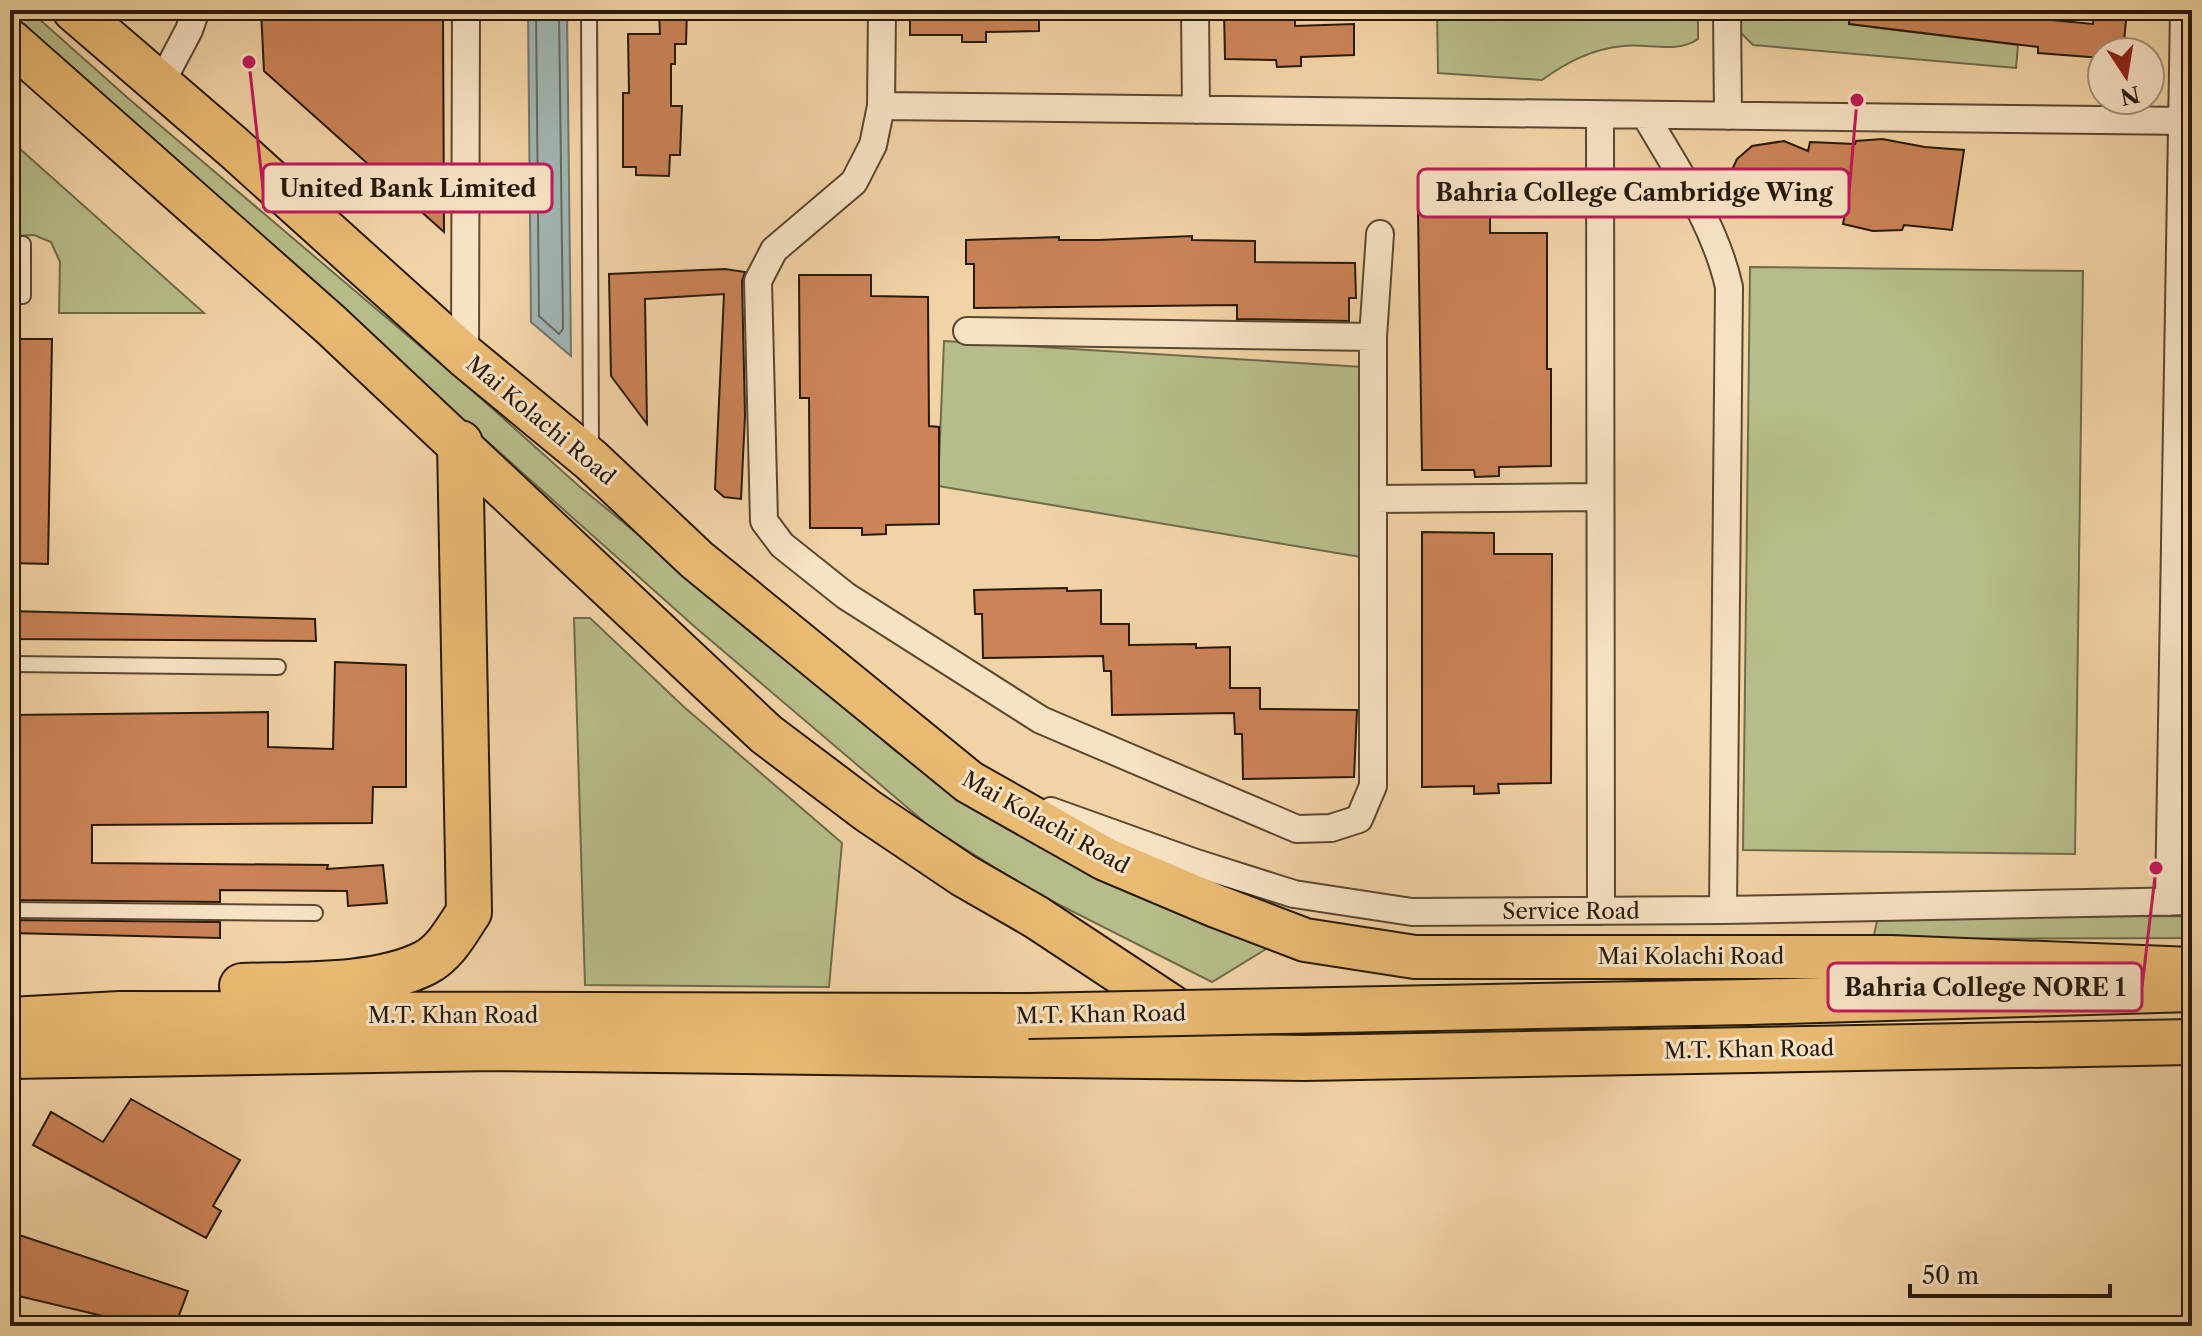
<svg xmlns="http://www.w3.org/2000/svg" width="2202" height="1336" font-family="'Libre Caslon Text',serif">
	<style>
		.green { fill: #b7bd8a; stroke: #6f6c4a; stroke-width: 2 }
		.water { fill: #a0b5b2; stroke: #70776f; stroke-width: 2 }
		.lines { fill: none; stroke-linecap: round; stroke-linejoin: round }
		.shore { stroke: #64685e; stroke-width: 2 }
		.building { fill: #cb8357; stroke: #271a0a; stroke-width: 2 }
		.lane-casing { stroke: #5a4831; stroke-width: 18 }
		.street-casing { stroke: #5a4831; stroke-width: 30 }
		.primary-casing { stroke: #271a0a; stroke-width: 46 }
		.highway-casing { stroke: #271a0a; stroke-width: 48 }
		.lane { stroke: #f7e2c4; stroke-width: 14 }
		.street { stroke: #f7e2c4; stroke-width: 26 }
		.primary { stroke: #e9ba72; stroke-width: 42 }
		.highway { stroke: #e9ba72; stroke-width: 44 }
		.highway-bridge-casing { stroke: #271a0a; stroke-width: 48; stroke-linecap: butt }
		.highway-bridge { stroke: #e9ba72; stroke-width: 44 }
		.labels { text-anchor: middle; stroke-width: 6; stroke-linejoin: round; paint-order: stroke }
		.street-label { font-size: 22px; fill: #271a0a; stroke: #f7e2c4 }
		.leader { fill: none; stroke: #c2185b; stroke-width: 3 }
		.callout-dot { fill: #c2185b; stroke: #f7e2c4; stroke-width: 3 }
		.callout { fill: #f7e2c4; stroke: #c2185b; stroke-width: 3 }
		.callout-label { font-size: 24px; text-anchor: middle; font-weight: bold; fill: #271a0a }
	</style>
	<rect width="100%" height="100%" fill="#f2d3a5"/>
	<filter id="stains"><feTurbulence type="fractalNoise" baseFrequency=".0025" numOctaves="4"/><feColorMatrix values="0 0 0 0 .2 0 0 0 0 .09 0 0 0 0 .02 0 0 0 .5 -.17"/></filter>
	<radialGradient id="worn" r=".72"><stop offset=".6" stop-color="#630" stop-opacity="0"/><stop offset="1" stop-color="#630" stop-opacity=".3"/></radialGradient>
	<!-- green -->
	<path class="green" d="M 10,10 L 29,10 L 129,99 L 467,386 L 580,487 L 816,680 L 894,750 L 996,822 L 1125,885 L 1271,946 L 1212,982 L 1030,890 L 929,826 L 695,627 L 10,15 Z
		M 1437,10 L 1698,10 L 1698,39 C 1677,54 1648,43 1623,46 C 1592,49 1567,62 1542,80 L 1438,73 Z
		M 1739,10 L 1873,10 L 1872,27 L 2018,45 L 2016,68 L 1753,45 L 1741,33 Z
		M 10,140 L 204,313 L 59,313 L 60,262 L 51,242 L 34,235 L 10,236 Z
		M 1750,267 L 2083,271 L 2075,854 L 1743,850 Z
		M 944,341 L 1363,367 L 1361,557 L 938,486 Z
		M 574,618 L 590,618 L 684,707 L 842,843 L 829,987 L 585,985 Z
		M 2192,916 L 2192,938 L 1873,939 L 1878,917 Z"/>
	<!-- water -->
	<path class="water" d="M 528,10 L 567,10 L 571,356 L 531,322 Z"/>
	<g class="lines">
		<!-- shore -->
		<path class="shore" d="M 536,10 L 539,316 L 559,334 L 563,329 L 559,10"/>
	</g>
	<!-- building -->
	<path class="building" d="M 261,10 L 443,10 L 444,232 L 264,71 Z
		M 659,10 L 687,10 L 686,44 L 675,44 L 675,64 L 671,64 L 671,106 L 682,106 L 680,155 L 670,155 L 669,176 L 636,175 L 636,167 L 623,167 L 623,93 L 629,93 L 628,34 L 660,34 Z
		M 910,10 L 1039,10 L 1039,31 L 986,32 L 986,42 L 962,42 L 962,35 L 910,35 Z
		M 1224,10 L 1295,10 L 1295,26 L 1354,24 L 1354,55 L 1301,57 L 1301,66 L 1277,67 L 1276,60 L 1225,59 Z
		M 1850,10 L 2041,10 L 2041,19 L 2093,24 L 2094,10 L 2127,10 L 2123,52 L 2102,52 L 2102,58 L 2038,53 L 2038,47 L 1849,24 Z
		M 1882,139 L 1925,147 L 1964,150 L 1952,230 L 1904,225 L 1902,230 L 1873,231 L 1843,224 L 1845,214 L 1797,215 L 1791,210 L 1775,217 L 1742,211 L 1736,204 L 1731,172 L 1737,159 L 1752,146 L 1784,141 L 1808,151 L 1810,142 L 1855,144 L 1856,141 Z
		M 1418,211 L 1490,212 L 1490,233 L 1547,233 L 1547,369 L 1551,369 L 1551,466 L 1499,467 L 1499,476 L 1475,477 L 1474,470 L 1422,470 Z
		M 1192,236 L 1192,240 L 1255,241 L 1255,262 L 1355,263 L 1356,298 L 1349,298 L 1349,321 L 1237,319 L 1237,305 L 974,308 L 974,264 L 966,264 L 966,240 L 1059,237 L 1059,240 L 1099,240 Z
		M 725,269 L 745,272 L 742,281 L 745,415 L 741,499 L 724,497 L 715,489 L 724,294 L 645,299 L 647,424 L 611,376 L 609,274 Z
		M 799,275 L 871,275 L 871,296 L 928,297 L 929,426 L 939,427 L 939,524 L 886,525 L 886,534 L 862,535 L 862,528 L 810,528 L 809,398 L 800,398 Z
		M 10,339 L 52,339 L 48,564 L 10,563 Z
		M 1422,532 L 1494,533 L 1494,554 L 1552,554 L 1551,783 L 1498,784 L 1499,793 L 1474,794 L 1474,786 L 1422,787 Z
		M 1067,588 L 1067,591 L 1101,590 L 1101,624 L 1129,624 L 1129,645 L 1196,644 L 1196,648 L 1230,647 L 1230,688 L 1260,688 L 1260,709 L 1357,710 L 1354,777 L 1243,779 L 1242,734 L 1235,734 L 1234,713 L 1112,715 L 1111,671 L 1104,671 L 1103,656 L 983,658 L 982,614 L 975,614 L 974,590 Z
		M 10,611 L 315,619 L 316,641 L 10,639 Z
		M 335,662 L 406,665 L 406,787 L 373,787 L 372,823 L 92,825 L 92,863 L 328,865 L 327,869 L 383,865 L 387,903 L 348,906 L 347,891 L 220,890 L 220,902 L 10,900 L 10,715 L 268,712 L 268,747 L 333,749 Z
		M 10,920 L 220,922 L 220,938 L 10,933 Z
		M 131,1099 L 240,1160 L 213,1206 L 221,1211 L 206,1238 L 33,1145 L 51,1112 L 103,1142 Z
		M 10,1232 L 188,1291 L 175,1326 L 145,1326 L 10,1294 Z"/>
	<g class="lines">
		<defs>
			<path id="lane" d="M 589,10 L 591,452
				M 10,245 L 23,244 L 23,296 L 10,296
				M 10,664 L 278,667
				M 10,910 L 315,913"/>
			<path id="street" d="M 882,10 L 881,106 L 873,145 L 854,182 L 774,250 L 758,281 L 764,521 L 782,545 L 846,596 L 1041,720 L 1297,829 L 1331,828 L 1359,819 L 1373,786 L 1373,337 L 1380,234
				M 1195,10 L 1196,110
				M 1727,10 L 1728,116
				M 160,85 L 189,30 L 196,10
				M 881,106 L 2192,121
				M 1600,115 L 1601,911
				M 1645,115 C 1677,170 1715,224 1729,287 L 1723,910
				M 967,331 L 1373,337
				M 465,356 L 466,10
				M 1373,499 L 1600,497
				M 1051,811 L 1196,863 L 1294,894 L 1412,912 L 1723,910 L 2192,901
				M 2169,902 L 2184,10"/>
			<path id="primary" d="M 74,10 L 232,146 L 465,356 L 591,460 L 697,560 L 866,698 L 969,782 L 1105,859 L 1216,906 L 1305,940 L 1415,957 L 1891,957 L 2192,969
				M 10,41 L 331,325 L 766,734 L 868,811 L 963,875 L 1036,917 L 1198,1024"/>
			<path id="highway" d="M 242,986 C 296,984 376,988 425,963 C 445,953 457,930 469,912 L 460,443
				M 1749,1002 L 2192,989
				M 10,1020 L 120,1014 L 1028,1016
				M 10,1056 L 494,1048 L 1304,1058 L 2192,1042"/>
		</defs>
		<!-- lane casing -->
		<use href="#lane" class="lane-casing"/>
		<!-- street casing -->
		<use href="#street" class="street-casing"/>
		<!-- primary casing -->
		<use href="#primary" class="primary-casing"/>
		<!-- highway casing -->
		<use href="#highway" class="highway-casing"/>
		<!-- lane -->
		<use href="#lane" class="lane"/>
		<!-- street -->
		<use href="#street" class="street"/>
		<!-- primary -->
		<use href="#primary" class="primary"/>
		<!-- highway -->
		<use href="#highway" class="highway"/>
		<defs>
			<path id="highway-bridge" d="M 1028,1016 L 1749,1002"/>
		</defs>
		<!-- highway-bridge casing -->
		<use href="#highway-bridge" class="highway-bridge-casing"/>
		<!-- highway-bridge -->
		<use href="#highway-bridge" class="highway-bridge"/>
	</g>
	<g class="labels">
		<!-- street labels -->
		<g class="street-label">
			<text transform="translate(541 420) rotate(40)" y="8">Mai Kolachi Road</text>
			<text transform="translate(1046 822) rotate(29)" y="8">Mai Kolachi Road</text>
			<text x="1571" y="919">Service Road</text>
			<text x="1691" y="964">Mai Kolachi Road</text>
			<text transform="translate(1101 1014) rotate(-1)" y="8">M.T. Khan Road</text>
			<text x="453" y="1023">M.T. Khan Road</text>
			<text transform="translate(1749 1049) rotate(-1)" y="8">M.T. Khan Road</text>
		</g>
	</g>
	<!-- callouts -->
	<path class="leader" d="M249 62L263 188M1857 100L1849 193M2156 868L2142 987"/>
	<g class="callout-dot">
		<circle cx="249" cy="62" r="8"/>
		<circle cx="1857" cy="100" r="8"/>
		<circle cx="2156" cy="868" r="8"/>
	</g>
	<g class="callout">
		<rect x="263" y="164" width="289" height="48" rx="8"/>
		<rect x="1418" y="169" width="431" height="48" rx="8"/>
		<rect x="1828" y="963" width="314" height="48" rx="8"/>
	</g>
	<g class="callout-label">
		<text x="408" y="197">United Bank Limited</text>
		<text x="1634" y="201">Bahria College Cambridge Wing</text>
		<text x="1985" y="996">Bahria College NORE 1</text>
	</g>
	<!-- margin -->
	<rect width="2202" height="1336" fill="none" stroke="#f2d3a5" stroke-width="40"/>
	<rect x="12" y="12" width="2178" height="1312" fill="none" stroke="#271a0a" stroke-width="4"/>
	<rect x="20" y="20" width="2162" height="1296" fill="none" stroke="#271a0a" stroke-width="2"/>
	<!-- north arrow -->
	<g transform="translate(2126 76) rotate(168)"><circle r="38" fill="#f7e2c4" stroke="#a4927a" stroke-width="2"/>
	<path d="M0-6L14 30L0 20L-14 30Z" fill="#8f2418"/>
	<text y="-12" font-size="22" font-weight="bold" text-anchor="middle" fill="#271a0a">N</text>
	</g>
	<!-- scale -->
	<path d="M1910 1284v12h200v-12" fill="none" stroke="#271a0a" stroke-width="4"/>
	<text x="1922" y="1284" font-size="24" fill="#271a0a" stroke="#f7e2c4" stroke-width="6" paint-order="stroke">50 m</text>
	<rect width="100%" height="100%" filter="url(#stains)"/>
	<rect width="100%" height="100%" fill="url(#worn)"/>
</svg>
